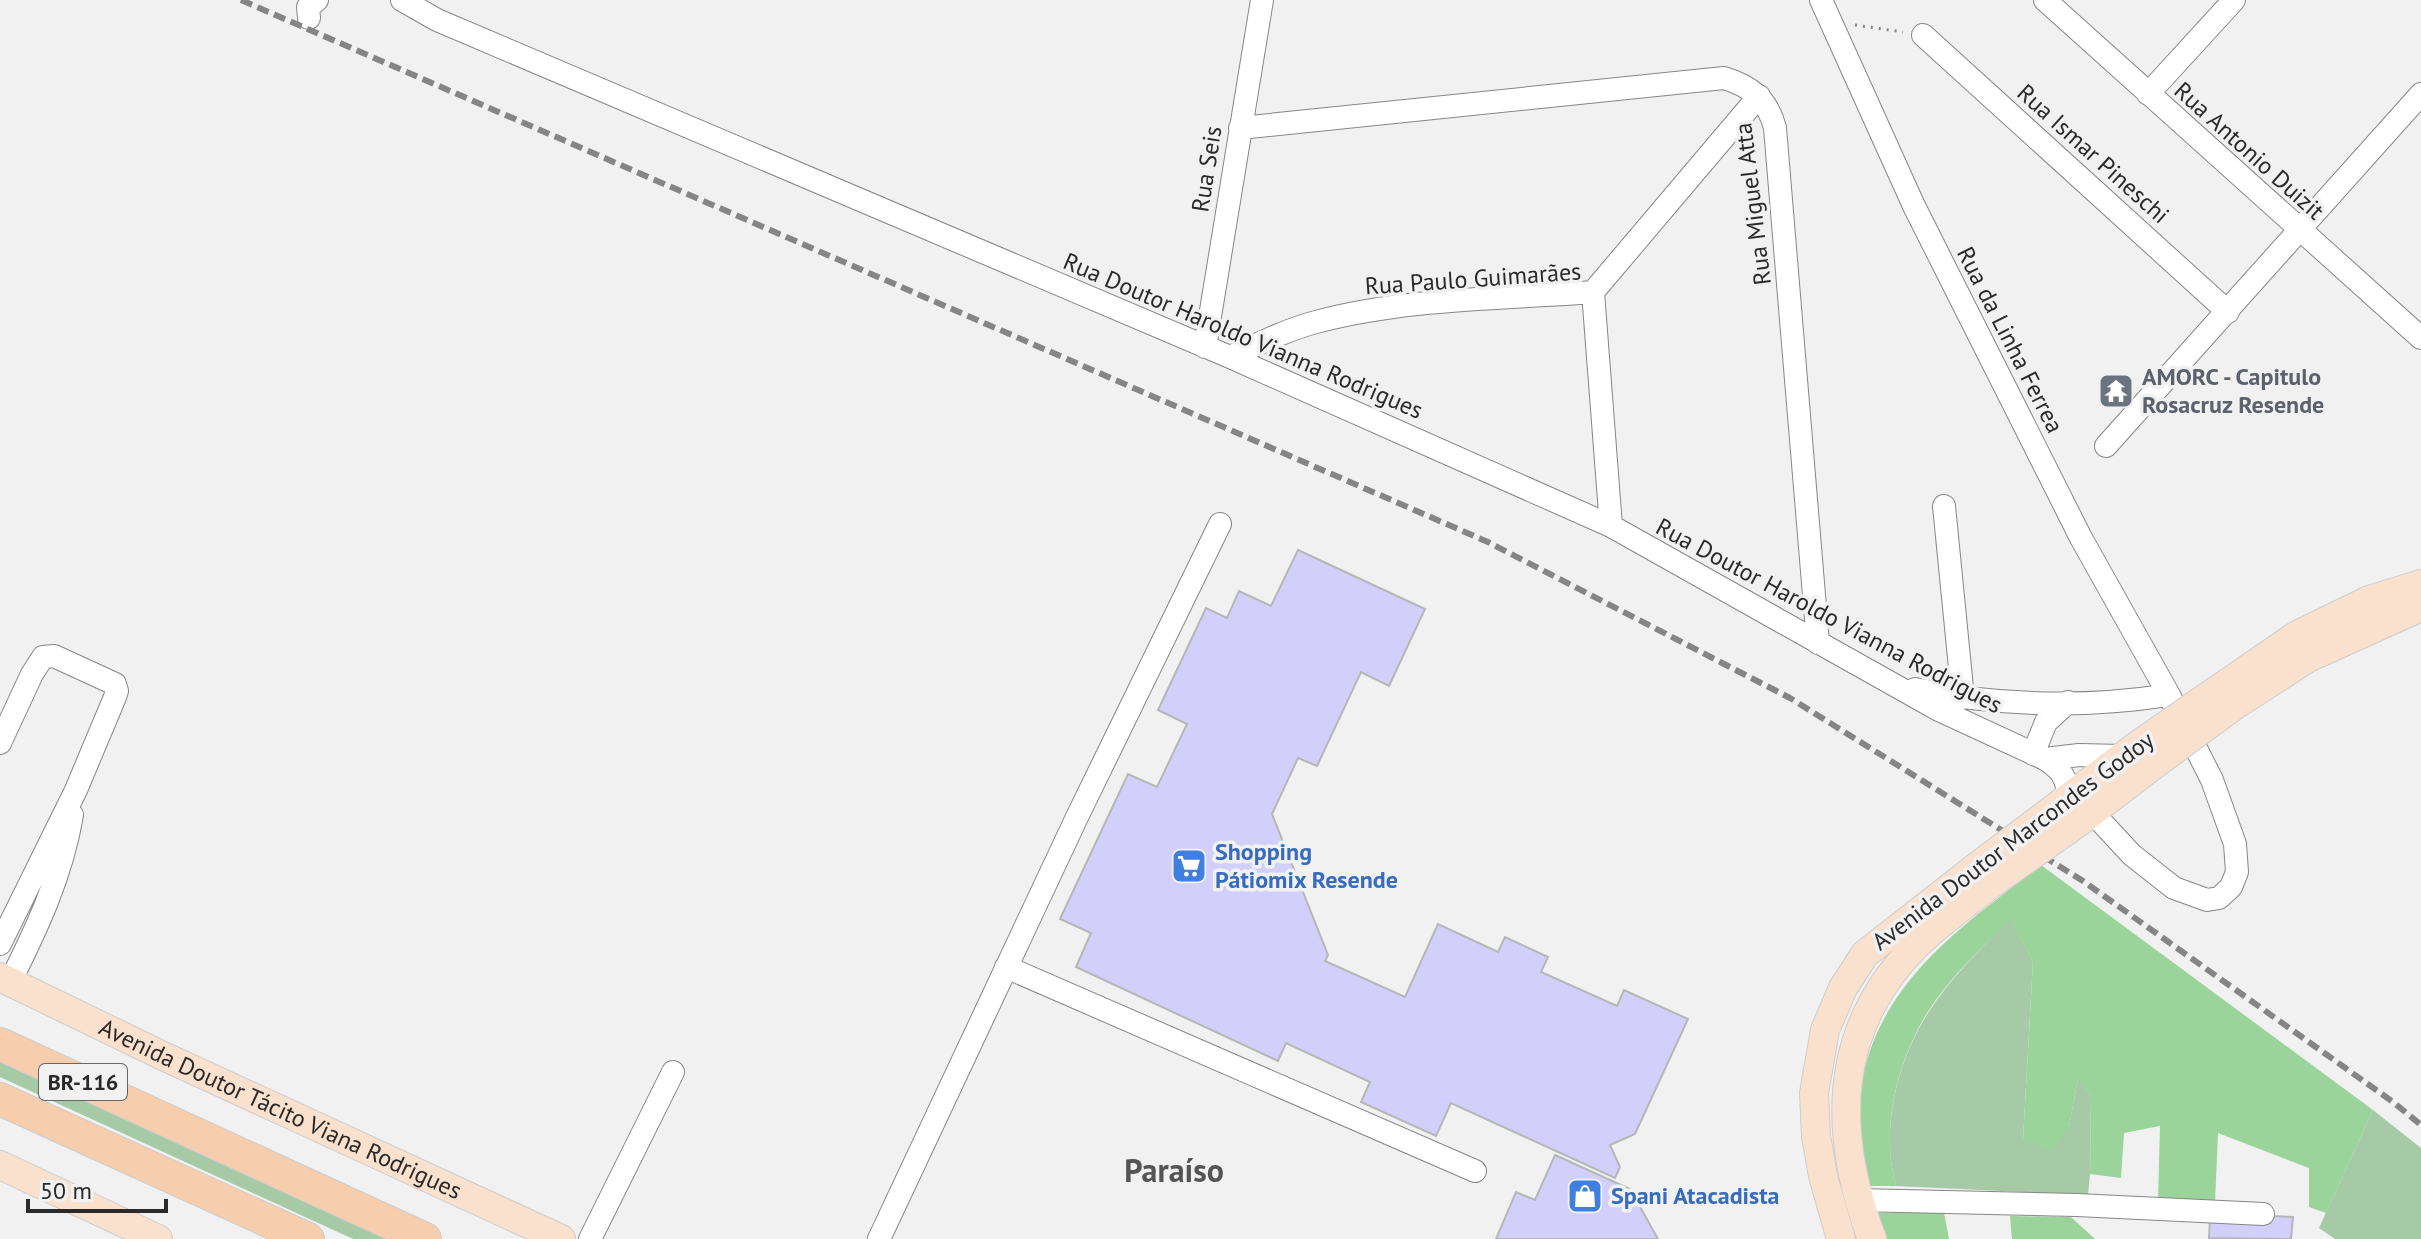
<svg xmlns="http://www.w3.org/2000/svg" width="2421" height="1239" font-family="'PT Sans',sans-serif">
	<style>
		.green { fill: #a6c9a6 }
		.forest { fill: #9bd49b }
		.building { fill: #d2d0fb; stroke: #b6b6b7; stroke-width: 2 }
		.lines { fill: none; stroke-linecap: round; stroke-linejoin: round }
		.minor-casing { stroke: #868687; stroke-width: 24 }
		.major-casing { stroke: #ccc; stroke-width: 30 }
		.highway-casing { stroke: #ccc; stroke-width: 34 }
		.path { stroke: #858586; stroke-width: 3; stroke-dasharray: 2 6; stroke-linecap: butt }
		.minor { stroke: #fff; stroke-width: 22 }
		.major { stroke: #fae1ce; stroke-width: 28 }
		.highway { stroke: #f6cdad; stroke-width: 32 }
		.rail { stroke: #858586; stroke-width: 6; stroke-dasharray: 12 6; stroke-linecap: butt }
		.major-bridge-casing { stroke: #ccc; stroke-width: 30; stroke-linecap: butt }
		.major-bridge { stroke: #fae1ce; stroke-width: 28 }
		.labels { text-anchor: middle; stroke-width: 7; stroke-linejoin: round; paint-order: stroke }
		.shield { fill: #f1f1f2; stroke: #666; stroke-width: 2 }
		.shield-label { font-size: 22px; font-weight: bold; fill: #2a2a2a }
		.street-label { font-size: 24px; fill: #2a2a2a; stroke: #f1f1f2 }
		.worship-label { font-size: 24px; font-weight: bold; fill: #5b616d; stroke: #f1f1f2; text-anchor: start }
		.shop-label { font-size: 24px; font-weight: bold; fill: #366cbe; stroke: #f1f1f2; text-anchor: start }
		.district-label { font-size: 32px; font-weight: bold; fill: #545455; stroke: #f1f1f2 }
	</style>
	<rect width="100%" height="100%" fill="#f1f1f2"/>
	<!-- green -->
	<path class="green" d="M 2010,919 L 2033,961 L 2023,1140 L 2069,1126 L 2078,1078 L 2091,1096 L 2090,1174 L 2088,1195 L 1896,1186 C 1880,1131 1897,1061 1928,1013 C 1950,978 1981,949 2010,919 Z
		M 0,1058 L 394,1239 L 353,1239 L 0,1077 Z
		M 2373,1110 L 2421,1148 L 2421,1239 L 2335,1239 L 2319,1228 Z"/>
	<!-- forest -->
	<path class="forest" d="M 2041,865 L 2373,1110 L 2326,1213 L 2309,1207 L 2309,1168 L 2218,1133 L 2215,1203 L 2158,1201 L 2160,1126 L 2124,1133 L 2121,1178 L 2090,1174 L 2091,1096 L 2078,1079 L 2069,1126 L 2051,1151 L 2023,1140 L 2033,961 L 2010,920 C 1981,949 1949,978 1927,1013 C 1897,1062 1880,1130 1896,1186 L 1865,1186 C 1862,1154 1856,1120 1861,1088 C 1877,982 1963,926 2041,865 Z
		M 1876,1213 L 1944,1213 L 1949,1239 L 1887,1239 Z
		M 2010,1216 L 2071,1217 L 2095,1239 L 2012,1239 Z"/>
	<!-- building -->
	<path class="building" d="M 1298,550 L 1425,609 L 1389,686 L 1361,672 L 1317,766 L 1298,758 L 1272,814 L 1328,955 L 1325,961 L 1405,997 L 1438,924 L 1498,952 L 1505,937 L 1548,957 L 1541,972 L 1617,1006 L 1624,990 L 1688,1019 L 1635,1134 L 1610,1145 L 1620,1167 L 1615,1178 L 1451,1103 L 1436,1136 L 1361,1102 L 1370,1082 L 1286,1043 L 1278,1061 L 1076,967 L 1091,933 L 1060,919 L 1128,774 L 1157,787 L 1187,724 L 1158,710 L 1206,608 L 1227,618 L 1239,591 L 1271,606 Z
		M 1555,1155 L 1630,1189 L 1658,1239 L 1496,1239 L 1516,1192 L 1535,1200 Z
		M 2271,1216 L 2293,1217 L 2291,1239 L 2209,1238 L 2210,1218 L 2270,1223 Z"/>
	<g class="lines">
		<defs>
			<path id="minor" d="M 402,0 L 437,20 L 1230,357 L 1611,526 L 1937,709 L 2045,759 C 2062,770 2066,777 2069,797
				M 1821,0 L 1914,206 L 2081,538 L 2169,695 L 2212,780 L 2235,844 L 2237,872 L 2231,887 L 2219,898 L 2207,900 L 2174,888 L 2132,855 L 2092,812
				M 2045,0 L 2421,338
				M 309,18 L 308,7 L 317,0
				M 1923,35 L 2228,312
				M 2148,94 L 2234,0
				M 1240,128 L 1724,78 C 1751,86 1768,100 1775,128 L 1818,643
				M 1593,292 L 1759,96
				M 1205,347 L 1262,0
				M 1230,357 C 1258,344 1286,330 1316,322 C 1405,298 1501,299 1593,292 L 1611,526
				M 2106,446 L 2421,94
				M 1944,506 L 1963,698
				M 1915,689 C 1999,706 2085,708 2169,695
				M 0,743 L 32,674 L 43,657 L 54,656 L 115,684 L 117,691 L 115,697 L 76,790 L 0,944
				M 2033,754 L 2046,722 L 2068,702
				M 2045,759 L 2079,755 L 2123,756
				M 1006,967 L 1475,1171
				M 10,982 C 37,928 62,875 72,815
				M 1857,1200 L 2077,1205 L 2263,1214
				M 590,1239 L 673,1072
				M 879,1239 L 1077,817 L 1220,524"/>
			<g id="major">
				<path d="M 2211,694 L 2297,635 L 2369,600 L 2421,584"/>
				<path d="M 2234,706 L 2308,658 L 2421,607"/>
				<path d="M 2060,804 L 2135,747"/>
				<path d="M 2079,822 L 2151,767"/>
				<path id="s1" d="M 0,977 L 161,1055 L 561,1239"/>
				<path d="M 0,1165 L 158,1239"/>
				<path d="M 1841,1239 L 1823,1176 L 1816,1136 L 1814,1093 L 1825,1030 L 1843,988 L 1865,954 L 1975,868"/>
				<path d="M 1872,1239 C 1831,1129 1832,1023 1924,938 C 1945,919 1969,902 1991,884"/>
			</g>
			<path id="highway" d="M 0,1044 L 425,1239
				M 0,1099 L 308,1239"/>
		</defs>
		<!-- minor casing -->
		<use href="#minor" class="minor-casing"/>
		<!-- major casing -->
		<use href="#major" class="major-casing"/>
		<!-- highway casing -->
		<use href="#highway" class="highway-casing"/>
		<!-- path -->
		<path class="path" d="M 1855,25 L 1903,32"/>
		<!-- minor -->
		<use href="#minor" class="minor"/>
		<!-- major -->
		<use href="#major" class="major"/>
		<!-- highway -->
		<use href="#highway" class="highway"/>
		<!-- rail -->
		<path class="rail" d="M 241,0 L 1488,542 L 1790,698 L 2083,881 L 2393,1102 L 2421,1125"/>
		<defs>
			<path id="major-bridge" d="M 2135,747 L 2211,694
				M 2151,767 L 2234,706
				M 1975,868 L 2060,804
				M 1991,884 L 2079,822"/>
		</defs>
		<!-- major-bridge casing -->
		<use href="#major-bridge" class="major-bridge-casing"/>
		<!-- major-bridge -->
		<use href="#major-bridge" class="major-bridge"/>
	</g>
	<!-- icons -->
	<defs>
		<symbol id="temple-square" viewBox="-11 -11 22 22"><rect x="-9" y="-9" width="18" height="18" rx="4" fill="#6b7280" stroke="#f1f1f2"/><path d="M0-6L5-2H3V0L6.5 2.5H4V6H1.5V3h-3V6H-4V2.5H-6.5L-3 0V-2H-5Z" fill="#fff"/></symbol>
		<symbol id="supermarket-square" viewBox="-11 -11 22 22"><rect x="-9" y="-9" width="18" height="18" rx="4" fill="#3f7fe0" stroke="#f1f1f2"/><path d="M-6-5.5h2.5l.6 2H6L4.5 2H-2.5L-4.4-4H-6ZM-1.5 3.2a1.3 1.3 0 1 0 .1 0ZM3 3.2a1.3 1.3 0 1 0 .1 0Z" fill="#fff"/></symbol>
		<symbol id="shop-square" viewBox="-11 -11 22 22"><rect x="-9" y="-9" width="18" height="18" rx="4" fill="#3f7fe0" stroke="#f1f1f2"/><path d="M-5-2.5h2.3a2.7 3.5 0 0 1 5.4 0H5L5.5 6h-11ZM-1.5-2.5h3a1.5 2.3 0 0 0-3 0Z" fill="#fff"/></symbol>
	</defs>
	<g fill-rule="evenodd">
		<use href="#temple-square" x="2096" y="371" width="40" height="40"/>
		<use href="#supermarket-square" x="1169" y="846" width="40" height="40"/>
		<use href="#shop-square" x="1565" y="1176" width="40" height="40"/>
	</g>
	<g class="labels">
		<!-- shield labels -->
		<rect class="shield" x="39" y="1064" width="88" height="36" rx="6"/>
		<g class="shield-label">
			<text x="83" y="1090">BR-116</text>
		</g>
		<!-- street labels -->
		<g class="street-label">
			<text transform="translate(2249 151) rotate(42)" y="8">Rua Antonio Duizit</text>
			<text transform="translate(2093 154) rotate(42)" y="8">Rua Ismar Pineschi</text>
			<text transform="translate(1207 169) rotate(-81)" y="8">Rua Seis</text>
			<text transform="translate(1753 204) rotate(-97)" y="8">Rua Miguel Atta</text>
			<text transform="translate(1473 279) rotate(-4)" y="8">Rua Paulo Guimarães</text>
			<text transform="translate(1243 336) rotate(23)" y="8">Rua Doutor Haroldo Vianna Rodrigues</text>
			<text transform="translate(2010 340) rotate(63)" y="8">Rua da Linha Ferrea</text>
			<text transform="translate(1829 616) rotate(28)" y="8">Rua Doutor Haroldo Vianna Rodrigues</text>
			<text transform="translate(2013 841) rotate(-37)" y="8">Avenida Doutor Marcondes Godoy</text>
			<text dy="8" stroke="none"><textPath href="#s1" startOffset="310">Avenida Doutor Tácito Viana Rodrigues</textPath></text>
		</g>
		<!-- worship labels -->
		<g class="worship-label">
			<text x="2142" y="385">AMORC - Capitulo<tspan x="2142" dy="28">Rosacruz Resende</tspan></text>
		</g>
		<!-- shop labels -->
		<g class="shop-label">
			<text x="1215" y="860">Shopping<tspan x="1215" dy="28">Pátiomix Resende</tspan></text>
			<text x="1611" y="1204">Spani Atacadista</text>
		</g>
		<!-- district labels -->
		<g class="district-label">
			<text x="1174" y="1182">Paraíso</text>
		</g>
	</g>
	<!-- scale -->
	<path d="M28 1199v12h138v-12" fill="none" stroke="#2a2a2a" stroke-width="4"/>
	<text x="40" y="1199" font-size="24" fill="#2a2a2a" stroke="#f1f1f2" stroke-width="6" paint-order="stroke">50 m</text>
</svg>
